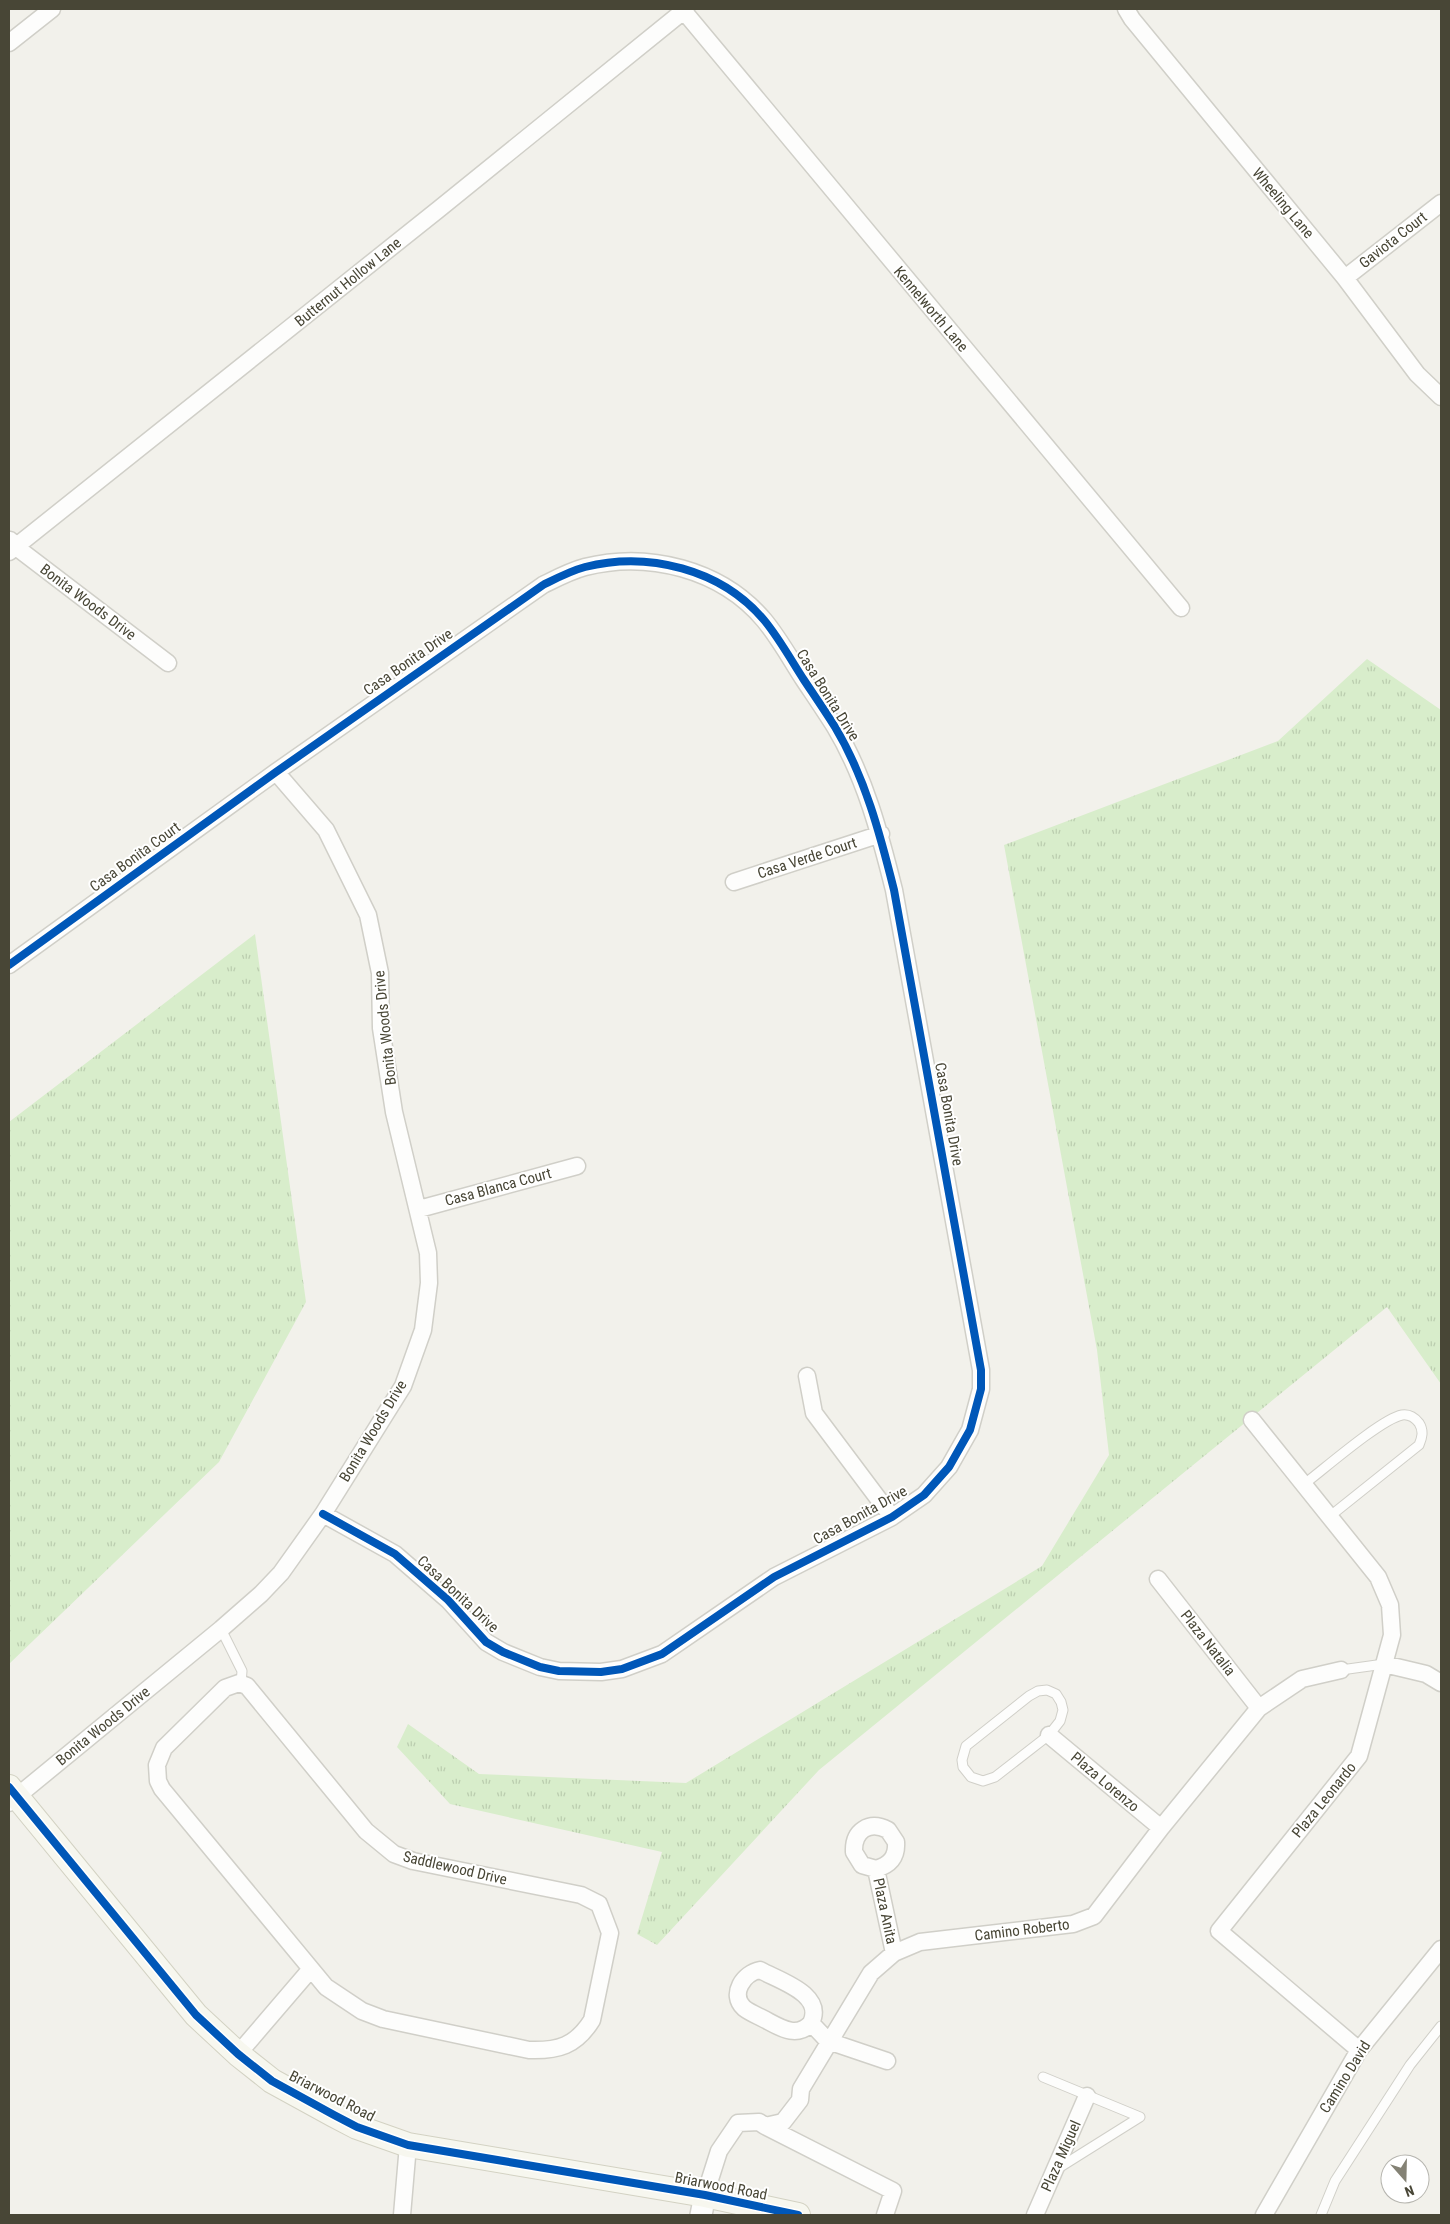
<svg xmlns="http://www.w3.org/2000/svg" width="1450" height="2224" font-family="'Roboto Condensed',sans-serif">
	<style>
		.grass { fill: url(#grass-tufts) }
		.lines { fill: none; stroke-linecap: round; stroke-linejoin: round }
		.service-casing { stroke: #d0cfc8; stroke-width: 11 }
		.minor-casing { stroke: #d0cfc8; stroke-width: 19 }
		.tertiary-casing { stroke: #d0cfc8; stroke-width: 24 }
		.secondary-casing { stroke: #d3d2c3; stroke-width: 26 }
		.service { stroke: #fdfdfc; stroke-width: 9 }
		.minor { stroke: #fdfdfc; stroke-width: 16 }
		.tertiary { stroke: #fdfdfc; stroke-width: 21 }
		.secondary { stroke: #f7f7ef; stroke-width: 24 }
		.cycleway-casing { stroke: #fff; stroke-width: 11 }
		.cycleway { stroke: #0057b8; stroke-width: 8 }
		.labels { text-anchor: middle; stroke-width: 4; stroke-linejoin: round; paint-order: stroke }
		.street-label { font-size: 15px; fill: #484636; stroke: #fff }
	</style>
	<defs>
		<pattern id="grass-tufts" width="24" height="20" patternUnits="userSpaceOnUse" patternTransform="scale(1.25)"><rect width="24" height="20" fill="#d8edcb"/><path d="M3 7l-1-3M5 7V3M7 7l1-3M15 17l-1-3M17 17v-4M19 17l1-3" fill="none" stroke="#bbcdaf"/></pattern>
	</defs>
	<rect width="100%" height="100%" fill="#f2f1eb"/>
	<!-- grass -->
	<path class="grass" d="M 1367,659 L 1441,710 L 1441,1384 L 1387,1307 L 819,1770 L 657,1945 L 637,1934 L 662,1852 L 450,1804 L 397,1747 L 408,1724 L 479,1774 L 686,1783 L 1042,1566 L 1109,1455 L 1097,1350 L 1004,845 L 1278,741 Z
		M 255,934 L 306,1302 L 219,1462 L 9,1664 L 9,1122 Z"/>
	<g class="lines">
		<defs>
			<path id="service" d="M 1303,1485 C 1323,1470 1381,1419 1402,1415 C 1409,1414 1415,1418 1419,1423 C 1424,1431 1422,1438 1419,1445 L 1329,1517
				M 221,1629 L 242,1671 L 241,1684
				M 1341,1670 L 1384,1664
				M 1047,1690 L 1056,1694 L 1061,1702 L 1063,1710 L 1060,1721 L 1049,1735 L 995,1777 L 983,1781 L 971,1777 L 963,1767 L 962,1760 L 966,1746 L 1029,1696 L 1038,1691 Z
				M 1043,2077 L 1140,2117
				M 1057,2169 L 1140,2117
				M 1321,2215 L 1335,2181 L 1410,2065 L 1441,2026"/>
			<path id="minor" d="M 682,9 L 1181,608
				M 1126,9 L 1132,19 L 1345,278 L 1417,374 L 1441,397
				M 9,43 L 52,9
				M 1345,278 L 1441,203
				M 10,540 L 16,547 L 168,663
				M 9,552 L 439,209 L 686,9
				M 734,882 L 881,834
				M 9,965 L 276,772 L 543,585 C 557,578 570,571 585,567 C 648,551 721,569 764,620 C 779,638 791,660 804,680 C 814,695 825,711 835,727 C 865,777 880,834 894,890 L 981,1370 L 981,1389 L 970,1430 L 949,1467 L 924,1495 L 892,1517 L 774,1577 L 662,1654 L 622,1669 L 601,1672 L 559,1671 L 540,1667 L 503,1652 L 486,1642 L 448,1600 L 395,1554 L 323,1514
				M 419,1209 L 577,1166
				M 807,1376 L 814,1413 L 892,1517
				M 1252,1420 L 1378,1577 L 1390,1605 L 1392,1635 L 1359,1756 L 1219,1931 L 1359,2050
				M 1158,1579 L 1259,1708
				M 1384,1664 L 1426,1674 L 1441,1683
				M 239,1683 L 247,1686 L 366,1831 L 394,1854 L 413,1861 L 581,1895 L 599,1904 L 610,1933 L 592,2020 C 576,2046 558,2051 529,2050 L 383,2019 L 362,2011 L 326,1987 L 162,1789 L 158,1781 L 157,1765 L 164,1748 L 225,1688 Z
				M 1049,1735 L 1161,1828
				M 9,1803 L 221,1629 L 261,1594 L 281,1573 L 323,1514 L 403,1386 L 423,1330 L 429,1283 L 428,1253 L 394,1112 L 381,1028 L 380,973 L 368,915 L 326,830 L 276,772
				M 876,1869 L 862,1865 L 854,1852 C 853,1831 869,1820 888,1830 L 896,1842 C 897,1857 890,1865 876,1869 L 894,1953
				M 811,2023 C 796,2040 778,2026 762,2018 C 756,2015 749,2012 744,2008 C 729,1994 744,1973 760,1970 C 780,1981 825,1994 811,2023 L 828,2041 L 887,2061
				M 238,2054 L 310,1970
				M 765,2126 L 893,2191 L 885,2215
				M 705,2195 L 719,2151 L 738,2123 L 759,2122 L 765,2126 L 783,2122 L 800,2100 L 801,2089 L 871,1973 L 894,1953 L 920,1942 L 1073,1924 L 1094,1916 L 1161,1828 L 1259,1708 L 1302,1679 L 1341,1670
				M 402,2215 L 408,2145
				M 1035,2215 L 1087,2096
				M 1264,2215 L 1359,2050 L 1441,1949"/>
			<path id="tertiary" d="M 701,2215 L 705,2195"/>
			<path id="secondary" d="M 9,1787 L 196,2015 L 238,2054 L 272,2081 L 334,2115 L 357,2127 L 408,2145 L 705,2195 L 798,2215"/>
		</defs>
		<!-- service casing -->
		<use href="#service" class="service-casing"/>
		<!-- minor casing -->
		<use href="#minor" class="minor-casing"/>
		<!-- tertiary casing -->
		<use href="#tertiary" class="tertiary-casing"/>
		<!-- secondary casing -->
		<use href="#secondary" class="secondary-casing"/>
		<!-- service -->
		<use href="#service" class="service"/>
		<!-- minor -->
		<use href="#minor" class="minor"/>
		<!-- tertiary -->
		<use href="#tertiary" class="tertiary"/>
		<!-- secondary -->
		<use href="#secondary" class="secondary"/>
		<defs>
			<path id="cycleway" d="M 9,965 L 276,772 L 543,585 C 557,578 570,571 585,567 C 648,551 721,569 764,620 C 779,638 791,660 804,680 C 814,695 825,711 835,727 C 865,777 880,834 894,890 L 981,1370 L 981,1389 L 970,1430 L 949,1467 L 924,1495 L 892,1517 L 774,1577 L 662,1654 L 622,1669 L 601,1672 L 559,1671 L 540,1667 L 503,1652 L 486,1642 L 448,1600 L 395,1554 L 323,1514
				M 9,1787 L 196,2015 L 238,2054 L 272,2081 L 334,2115 L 357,2127 L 408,2145 L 705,2195 L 798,2215"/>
		</defs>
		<!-- cycleway casing -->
		<use href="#cycleway" class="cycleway-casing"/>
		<!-- cycleway -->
		<use href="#cycleway" class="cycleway"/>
	</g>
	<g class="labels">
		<!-- street labels -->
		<g class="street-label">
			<text transform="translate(1283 203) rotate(50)" y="5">Wheeling Lane</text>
			<text transform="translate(1393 240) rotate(-38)" y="5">Gaviota Court</text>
			<text transform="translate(348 282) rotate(-39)" y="5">Butternut Hollow Lane</text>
			<text transform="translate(931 309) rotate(50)" y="5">Kennelworth Lane</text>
			<text transform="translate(88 602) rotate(37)" y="5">Bonita Woods Drive</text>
			<text transform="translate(408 662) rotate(-35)" y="5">Casa Bonita Drive</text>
			<text transform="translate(828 695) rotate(58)" y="5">Casa Bonita Drive</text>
			<text transform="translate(135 857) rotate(-36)" y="5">Casa Bonita Court</text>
			<text transform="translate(807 858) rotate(-18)" y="5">Casa Verde Court</text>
			<text transform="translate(385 1028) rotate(-96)" y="5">Bonita Woods Drive</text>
			<text transform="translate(949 1114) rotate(80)" y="5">Casa Bonita Drive</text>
			<text transform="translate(498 1187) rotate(-15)" y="5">Casa Blanca Court</text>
			<text transform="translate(373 1431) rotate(-59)" y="5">Bonita Woods Drive</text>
			<text transform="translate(860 1515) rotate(-29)" y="5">Casa Bonita Drive</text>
			<text transform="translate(458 1594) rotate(43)" y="5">Casa Bonita Drive</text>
			<text transform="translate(1208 1643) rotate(52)" y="5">Plaza Natalia</text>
			<text transform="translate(103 1726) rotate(-39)" y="5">Bonita Woods Drive</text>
			<text transform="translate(1105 1782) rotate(40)" y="5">Plaza Lorenzo</text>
			<text transform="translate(1324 1800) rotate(-51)" y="5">Plaza Leonardo</text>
			<text transform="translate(455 1868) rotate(13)" y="5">Saddlewood Drive</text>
			<text transform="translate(885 1911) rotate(78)" y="5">Plaza Anita</text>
			<text transform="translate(1022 1930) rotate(-7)" y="5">Camino Roberto</text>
			<text transform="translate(1345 2077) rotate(-58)" y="5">Camino David</text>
			<text transform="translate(332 2096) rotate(27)" y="5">Briarwood Road</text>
			<text transform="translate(1061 2156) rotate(-66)" y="5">Plaza Miguel</text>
			<text transform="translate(721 2186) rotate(11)" y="5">Briarwood Road</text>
		</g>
	</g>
	<!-- border -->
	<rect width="1450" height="2224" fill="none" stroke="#484636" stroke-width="20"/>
	<!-- north arrow -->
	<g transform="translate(1405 2179) rotate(160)"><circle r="24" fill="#ffffff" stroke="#b6b5af"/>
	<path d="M0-4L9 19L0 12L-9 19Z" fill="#848275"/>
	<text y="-8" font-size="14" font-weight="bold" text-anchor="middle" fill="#484636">N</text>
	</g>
</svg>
